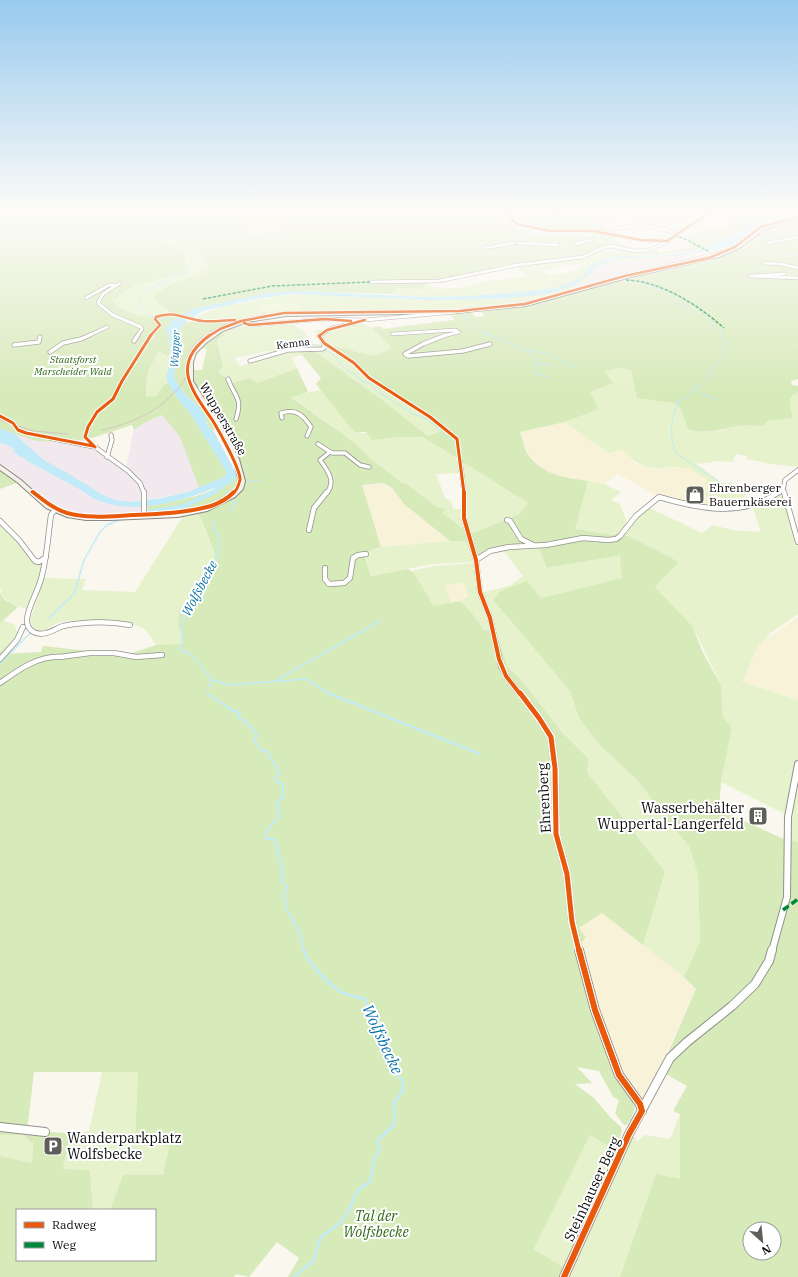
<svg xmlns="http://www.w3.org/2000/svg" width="798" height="1277" font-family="'IBM Plex Serif',serif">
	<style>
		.industrial { fill: #f1e9ed }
		.farmland { fill: #f8f2d9 }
		.green { fill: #e6f2cc; fill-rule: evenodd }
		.forest { fill: #d7eaba; fill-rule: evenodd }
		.pitch { fill: #f0f5d7 }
		.water { fill: #c1ebf8 }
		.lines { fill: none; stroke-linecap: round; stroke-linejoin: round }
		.stream-far3 { stroke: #c1ebf8; stroke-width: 1 }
		.stream-far2 { stroke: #c1ebf8; stroke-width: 1.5 }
		.stream-far1 { stroke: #c1ebf8; stroke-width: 2 }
		.stream { stroke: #c1ebf8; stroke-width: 2.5 }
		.canal-far1 { stroke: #c1ebf8; stroke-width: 3.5 }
		.canal { stroke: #c1ebf8; stroke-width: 4.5 }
		.street-far4-casing { stroke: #93918e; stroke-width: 4 }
		.street-far3-casing { stroke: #93918e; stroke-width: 5 }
		.street-far2-casing { stroke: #93918e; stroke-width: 6 }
		.street-far1-casing { stroke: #93918e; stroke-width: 8 }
		.street-casing { stroke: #93918e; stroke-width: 10 }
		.secondary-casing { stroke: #898884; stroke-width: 2 }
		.street-far4 { stroke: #fefefd; stroke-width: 3 }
		.street-far3 { stroke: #fefefd; stroke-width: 3.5 }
		.street-far2 { stroke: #fefefd; stroke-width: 4.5 }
		.street-far1 { stroke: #fefefd; stroke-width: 6 }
		.street { stroke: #fefefd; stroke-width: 8 }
		.secondary { fill: #f4f1e8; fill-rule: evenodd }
		.rail { stroke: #d8c3c4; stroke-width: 1 }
		.quiet-far1 { stroke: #00873e; stroke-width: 1.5; stroke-dasharray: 3.5 1.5; stroke-linecap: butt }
		.quiet { stroke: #00873e; stroke-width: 3.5; stroke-dasharray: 7 3.5; stroke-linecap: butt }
		.cycleway-far4-casing { stroke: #fff; stroke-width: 4 }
		.cycleway-far3-casing { stroke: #fff; stroke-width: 5 }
		.cycleway-far2-casing { stroke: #fff; stroke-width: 6 }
		.cycleway-far1-casing { stroke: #fff; stroke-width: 8 }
		.cycleway-casing { stroke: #fff; stroke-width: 8 }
		.cycleway-far4 { stroke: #e8590c; stroke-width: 2.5 }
		.cycleway-far3 { stroke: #e8590c; stroke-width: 3 }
		.cycleway-far2 { stroke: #e8590c; stroke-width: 4 }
		.cycleway-far1 { stroke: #e8590c; stroke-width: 5 }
		.cycleway { stroke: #e8590c; stroke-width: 6 }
		.labels { text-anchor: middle; stroke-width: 4; stroke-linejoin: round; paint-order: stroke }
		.far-street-label { font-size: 10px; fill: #0b0b0b; stroke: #fff }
		.far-park-label { font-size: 10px; font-style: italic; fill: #306817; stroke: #fff }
		.far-water-label { font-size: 11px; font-style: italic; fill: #0b74a7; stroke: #fff }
		.street-label { font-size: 12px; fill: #0b0b0b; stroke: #fff }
		.poi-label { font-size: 12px; fill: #0b0b0b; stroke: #fff; text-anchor: start }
		.water-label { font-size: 13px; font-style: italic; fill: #0b74a7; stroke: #fff }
		.near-street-label { font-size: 14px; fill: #0b0b0b; stroke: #fff }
		.near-poi-label { font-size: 14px; fill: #0b0b0b; stroke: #fff; text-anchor: end }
		.near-park-label { font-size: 14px; font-style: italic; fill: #306817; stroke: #fff }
		.near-water-label { font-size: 16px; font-style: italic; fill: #0b74a7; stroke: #fff }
	</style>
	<rect width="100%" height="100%" fill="#faf7ef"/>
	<!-- industrial -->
	<path class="industrial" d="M 784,212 L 798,212 L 798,216 L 762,225 L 759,223 L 766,217 Z
		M 681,255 L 688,258 L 619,276 L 575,289 L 572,287 L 587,280 L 601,265 L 613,262 Z
		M 162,415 L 181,438 L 199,488 L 182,494 L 143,500 L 142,514 L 96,516 L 70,514 L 53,507 L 22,480 L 0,466 L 0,440 L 12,432 L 46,442 L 89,439 L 106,457 L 126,468 L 134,430 L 146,422 Z"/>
	<!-- farmland -->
	<path class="farmland" d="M 565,422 L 609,453 L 622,449 L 635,463 L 654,469 L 688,467 L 709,481 L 705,498 L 715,495 L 722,499 L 717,505 L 719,506 L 728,503 L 734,508 L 721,511 L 659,497 L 618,474 L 604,484 L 554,475 L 549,473 L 528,455 L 520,432 Z
		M 384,484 L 391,488 L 405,505 L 450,541 L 381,547 L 362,485 Z
		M 464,583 L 468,597 L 460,601 L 451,603 L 444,585 Z
		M 798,617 L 798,700 L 741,682 L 758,646 L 766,637 L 768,638 Z
		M 602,913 L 684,977 L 696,989 L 646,1098 L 638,1099 L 619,1073 L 604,1036 L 579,945 L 579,928 Z"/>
	<!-- green -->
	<path class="green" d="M 130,212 L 188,212 L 186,220 L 426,281 L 436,289 L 467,287 L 488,281 L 528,276 L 514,266 L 496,271 L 489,268 L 507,264 L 514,266 L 608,247 L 609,252 L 612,252 L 613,247 L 612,246 L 614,239 L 642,253 L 638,255 L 620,256 L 600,260 L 584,277 L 552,289 L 468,296 L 427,297 L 389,294 L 393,292 L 306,291 L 181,302 L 155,299 L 166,307 L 168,311 C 156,319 137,318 125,311 C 119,308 115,303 109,301 ZM 599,258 L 586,262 L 580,268 L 571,272 L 550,275 L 543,271 L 564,265 L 575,265 Z
		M 271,212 L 290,212 L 281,224 L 274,240 L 262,239 L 245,229 L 243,221 L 263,223 Z
		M 681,255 L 613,262 L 601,265 L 587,280 L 572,287 L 575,289 C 482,316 385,310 289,312 C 258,314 224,327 193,318 L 219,307 L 281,296 L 296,295 L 348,295 L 429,300 L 500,299 L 539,295 L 556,292 L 577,284 L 591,274 L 598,266 L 606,262 L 626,258 Z
		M 254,321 L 252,325 L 287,323 L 289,325 L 292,324 L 305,331 C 307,343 313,346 323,343 L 322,348 L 313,349 L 323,349 L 325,343 L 320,337 L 324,336 L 321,334 L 335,328 L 327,330 L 319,335 L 312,331 L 339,327 L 361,322 L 372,328 L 392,348 L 374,356 L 335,346 L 334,352 L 370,375 L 443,431 L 428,436 L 382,400 L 312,349 L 298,350 L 302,355 L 292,357 L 297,368 L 257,383 L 250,378 L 232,383 L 219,372 L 223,364 L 217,339 L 225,335 L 221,330 C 231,327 240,327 250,325 L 247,323 ZM 267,351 L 285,351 L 268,355 L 269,358 L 240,366 L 235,358 Z
		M 159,351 L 170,358 L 171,363 L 168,372 L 170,384 L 164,384 L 157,396 L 146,398 L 146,384 L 149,369 Z
		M 619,368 L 631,370 L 637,397 L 674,403 L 681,409 L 688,429 C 706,435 720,430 738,426 C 745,425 755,426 763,426 L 768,421 L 793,418 C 791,406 785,400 798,392 L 798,467 L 771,464 L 747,459 L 747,456 L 736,454 L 733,462 L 713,461 L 714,462 L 697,464 L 724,484 L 732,482 L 738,491 L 746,493 L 743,499 L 739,498 L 739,506 L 734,508 L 728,503 L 719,506 L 717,505 L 722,499 L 716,495 L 705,499 L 707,486 L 703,483 L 709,481 L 688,467 L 684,469 C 674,464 664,470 653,468 C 639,466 631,459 622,449 L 609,453 L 565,422 L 599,409 L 590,392 L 612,383 L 605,371 Z
		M 321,390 L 354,432 L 398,437 L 423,437 L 528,503 L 519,514 L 470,534 L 441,513 L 446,510 L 443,508 L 438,508 L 407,484 L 402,483 L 372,460 L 355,443 L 291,396 ZM 460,473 L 464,509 L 453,509 L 451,501 L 445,498 L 436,474 Z
		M 588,481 L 604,484 L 621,492 L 611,500 L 620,504 L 627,523 L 648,507 L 702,533 L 713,525 L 732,530 L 761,532 L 752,506 L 770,502 L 781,494 L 784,495 L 798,547 L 798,614 L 769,634 L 758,646 L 742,682 L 798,700 L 798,842 L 784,839 L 785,814 L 721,782 L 732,728 L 723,717 L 721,685 L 693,627 L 655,587 L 678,562 L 629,536 L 623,535 L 621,536 L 574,529 Z
		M 199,513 L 204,529 L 215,554 L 211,572 L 179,610 L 178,624 L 183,645 L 156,645 C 151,638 148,630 140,627 C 129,621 69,618 58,623 C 53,625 49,629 44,631 C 37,631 33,629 30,621 L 44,578 L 86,579 L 82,590 L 135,592 L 183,516 Z
		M 0,521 L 8,527 L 34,561 L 44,565 L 28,609 C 17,606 7,603 0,593 L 2,592 L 0,588 Z
		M 450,541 L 468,541 L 474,562 L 433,564 L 371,576 L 365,560 L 368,551 L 382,547 Z
		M 538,547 L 548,568 L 620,554 L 623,578 L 541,598 L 527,581 L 493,600 L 570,691 L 579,718 L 619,763 L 639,782 L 664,817 L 689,846 L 698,875 L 700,941 L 684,977 L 643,945 L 665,872 L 587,772 L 589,759 L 561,731 L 523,682 L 508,667 L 495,632 L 493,618 L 481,593 L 511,585 L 523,576 L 502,549 Z
		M 474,563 L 479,594 L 490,631 L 484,630 L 472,613 L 460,601 L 468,597 L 464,583 L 445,585 L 451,603 L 435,607 L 415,575 L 410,571 L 435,566 Z
		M 3,620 L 15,625 L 18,636 L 11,647 L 0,652 L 0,623 Z
		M 102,1072 L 138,1072 L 135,1136 L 169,1147 L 163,1175 L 123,1175 L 110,1210 L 93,1210 L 90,1170 L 63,1169 L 70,1133 L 89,1131 Z
		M 680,1114 L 680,1180 L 656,1175 L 620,1277 L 569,1277 L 632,1134 L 638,1141 L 645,1135 L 670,1139 Z
		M 0,1135 L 23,1135 L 33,1144 L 32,1163 L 0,1156 Z
		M 590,1135 L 615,1150 L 563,1267 L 534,1249 Z"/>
	<!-- forest -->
	<path class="forest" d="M 0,212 L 158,212 L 157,218 L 152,223 L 153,228 L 154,228 L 172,225 L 172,212 L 271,212 L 263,223 L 243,221 C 247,236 260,239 274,240 L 281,224 L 290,212 L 677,212 L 649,222 L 644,222 L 630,215 L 596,222 L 611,230 L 611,234 L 618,236 L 614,239 L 612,246 L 589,256 L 514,266 L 507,264 L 490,268 L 496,271 L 438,281 L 426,282 L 423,289 L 400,288 L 389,294 L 302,291 L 193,309 C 184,317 174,318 166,328 L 169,334 L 170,358 L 159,351 L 149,369 L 146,384 L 146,397 L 157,396 L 164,384 L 170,384 C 172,390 175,392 179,397 C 183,405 181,404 188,410 L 226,470 L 227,475 L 224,477 L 199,488 L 180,437 L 162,415 L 146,422 L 134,430 L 132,425 L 89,439 L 57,442 L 36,441 L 0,429 ZM 512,224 L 548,231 L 593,231 L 592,237 C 562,238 534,237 507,225 ZM 162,237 L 171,238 L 201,255 L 208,262 L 208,268 L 203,273 L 170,285 L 153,296 L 156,301 L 168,310 L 167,313 C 147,321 125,315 111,299 L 115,299 L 135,285 L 140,285 L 181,273 L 188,268 L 184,262 L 186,255 L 184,253 L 164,242 Z
		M 748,214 L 752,215 L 751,220 L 746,221 C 741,230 734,234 723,240 C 696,254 668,253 638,255 L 638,254 L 655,251 L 660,253 L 692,247 L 690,245 L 693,243 L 679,236 L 684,238 L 687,235 L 692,236 L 707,226 L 722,229 L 739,217 Z
		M 798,219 L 798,379 L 791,381 L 792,385 L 798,386 L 798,392 C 785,399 791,406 793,418 L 768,421 L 763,426 C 755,426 745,425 738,426 C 720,429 706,435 688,429 L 681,409 L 674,403 L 637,398 L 631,370 L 619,368 L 605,371 L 613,383 L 590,392 L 599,409 L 565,422 L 520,432 C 523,439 524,450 529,456 C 545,476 564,477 588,481 L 575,529 L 621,536 L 623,535 L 629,536 L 679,562 L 655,587 L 693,627 L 702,651 L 721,685 L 723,717 L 732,728 L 721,782 L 719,810 L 784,839 L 798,842 L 798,1277 L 620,1277 L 656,1174 L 680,1179 L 680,1114 L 673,1111 L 687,1086 L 664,1073 L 661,1069 L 696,989 L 684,977 L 700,941 L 698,875 L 689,846 L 664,817 L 639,782 L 599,744 L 579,718 L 570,691 L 493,600 L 501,591 L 527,581 L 541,598 L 622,578 L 620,555 L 547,568 L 538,546 L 499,549 L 476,559 L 472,558 L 467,541 L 450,541 L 404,504 L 392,488 L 383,483 L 362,485 L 381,547 L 368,551 L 365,559 L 371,576 L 408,569 L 415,575 L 434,606 L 460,601 L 472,613 L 484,630 L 495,632 L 508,667 L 523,682 L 561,731 L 589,759 L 587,772 L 665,872 L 643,945 L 602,913 L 579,928 L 586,937 L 579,945 L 604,1036 L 635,1103 C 635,1111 632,1118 627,1125 L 624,1125 L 615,1113 L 619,1100 L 613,1097 L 599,1071 L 577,1067 L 592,1083 L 575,1084 L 594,1098 L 610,1117 L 621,1127 L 622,1132 L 615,1150 L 590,1135 L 534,1249 L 563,1267 L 559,1277 L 288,1277 L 299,1258 L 277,1242 L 249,1277 L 236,1274 L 234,1277 L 0,1277 L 0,1156 L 32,1163 L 33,1144 L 23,1135 L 0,1135 L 0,652 L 11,647 L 6,654 L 41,652 L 43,646 L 126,655 L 156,645 L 183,644 L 178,624 L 179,610 L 211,572 L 215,554 L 197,509 L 177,512 L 147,513 L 148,505 C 180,501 216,495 241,472 L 219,429 L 211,430 L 198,406 L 185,394 L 174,379 L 177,341 L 180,330 L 185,322 L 233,322 L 217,329 L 221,330 L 225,335 L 217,340 L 223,365 L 219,372 L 232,383 L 250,378 L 257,383 L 297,368 L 308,392 L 291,397 L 355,443 L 372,460 L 402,483 L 407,484 L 438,508 L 443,508 L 446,510 L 442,513 L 470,534 L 519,514 L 528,503 L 423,437 L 398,437 L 372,440 L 366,432 L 354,432 L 316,384 L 321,378 L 298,350 L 312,349 L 382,400 L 428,436 L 442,431 L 370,375 L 334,352 L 334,346 L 374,356 L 392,348 L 372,328 L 380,326 L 382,329 L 454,320 L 451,314 L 471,312 L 475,317 L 485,316 L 481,311 L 533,304 L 616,281 L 624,281 L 634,279 L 635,276 L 727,255 L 765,229 ZM 200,348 L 207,349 L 202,370 L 192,370 L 193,357 ZM 34,1072 L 138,1072 L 135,1137 L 169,1147 L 163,1175 L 123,1175 L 110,1210 L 155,1210 L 155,1260 L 17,1260 L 17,1210 L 93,1210 L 90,1170 L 63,1169 L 70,1133 L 27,1131 ZM 750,1229 L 774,1229 L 774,1253 L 750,1253 Z
		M 0,470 L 17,483 L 0,489 Z
		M 0,593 L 5,600 L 18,607 L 0,623 Z"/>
	<!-- pitch -->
	<path class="pitch" d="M 297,302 L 300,309 L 263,312 L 262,305 Z"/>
	<!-- water -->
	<path class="water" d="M 158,212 L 172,212 L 172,225 L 153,228 L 152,222 L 157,218 Z
		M 762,212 L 779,212 L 765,216 L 757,223 L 757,225 L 737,243 L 730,246 L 708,251 L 674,256 L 626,258 L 612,260 L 598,266 L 591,274 L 577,284 L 556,292 L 539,295 L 500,299 L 429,300 L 292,294 L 256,299 L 203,311 L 185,322 L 180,330 L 177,341 L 174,379 L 185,394 L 198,406 L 207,420 L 206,422 L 211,430 L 213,430 L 238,477 L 235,477 L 232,481 C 194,497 141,517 100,501 C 91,498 86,493 79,489 C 61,479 43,469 25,460 L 25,458 L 19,456 L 13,451 L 15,449 L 8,445 L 0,443 L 0,429 L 12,432 L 44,460 L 69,474 L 103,495 L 115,500 L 131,502 L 162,498 L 188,492 L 224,477 L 227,473 L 188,410 C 182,405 170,389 167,380 C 165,375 170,368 170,362 C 171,353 169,344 169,334 L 166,332 L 166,328 L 172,321 L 193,309 L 268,293 L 302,291 L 427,297 L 468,296 L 552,289 L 583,277 L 589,267 L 600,260 L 620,256 L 670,255 L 703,249 L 738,232 L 741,229 L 741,227 L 745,225 L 743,223 L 750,220 L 751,217 Z"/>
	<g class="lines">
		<!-- stream-far3 -->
		<path class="stream-far3" d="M 501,212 L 510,222 L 507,224 L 510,226 L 535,229 L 537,231 L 535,234 L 547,235
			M 550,235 L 603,237 C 618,241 612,248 620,256
			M 233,245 L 237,245
			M 700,245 L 706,249
			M 756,251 L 798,255
			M 191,258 L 202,254 L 210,248 L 229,246
			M 635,280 L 667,292 L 684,305 L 698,310 L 705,315 L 705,318 L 709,321 L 708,323 L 722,331 L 720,333 L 723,339 L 728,341 L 724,344 L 726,351 L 711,370 L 712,372 L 709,373 L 709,377 L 702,384 L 696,387 L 697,388 L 691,392 L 689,396
			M 154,316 C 144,314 141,308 138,299 C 144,288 158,285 169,281 L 169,278 L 187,273 L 194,263 L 190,256 L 180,248 L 180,245 L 173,244 L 179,242 L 167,231 L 169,226 L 168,224
			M 465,317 L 468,314
			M 162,318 L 174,321
			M 466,318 L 479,330 L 510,344
			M 293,327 L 303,339 L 320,348
			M 485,332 L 488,337
			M 512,345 L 523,349 L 534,356 C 534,363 537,367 537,374 L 548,377
			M 324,350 L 333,354 L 342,366 L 347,369 L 347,371 L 355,374 L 360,380 L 371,384 L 378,393 L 384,395 L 411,413 L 429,420 L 452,442
			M 527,350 L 548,354 L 565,362
			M 536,363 L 552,366
			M 567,363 L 577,369
			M 695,389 L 701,394
			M 704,395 L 717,399
			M 685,398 L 676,402 L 678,404 C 670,420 669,438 677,454 L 725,486
			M 228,482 L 236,484
			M 245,482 L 260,480
			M 222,488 L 227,493"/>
		<!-- stream-far2 -->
		<path class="stream-far2" d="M 226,492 L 228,495
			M 229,512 L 234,508 L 235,499
			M 49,618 L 74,594 L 84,560 L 100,532 L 107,525 L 119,520
			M 0,664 L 30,633
			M 212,680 L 229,685 L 306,679 L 330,694
			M 277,680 L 380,621
			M 207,690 L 212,680 L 192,655 L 179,649 C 186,639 179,628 184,616 C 187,609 193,605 197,599 C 208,582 222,556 219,535 L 213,528 L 216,519"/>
		<!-- stream-far1 -->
		<path class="stream-far1" d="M 328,693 L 480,754
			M 208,694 L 232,710 L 240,713 L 238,717 L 246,722 L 257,735 L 254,740 L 261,750 L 267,751 L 280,774 L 275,777 L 276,781 L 283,784 L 283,798 L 278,801 L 277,806 L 280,817 L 271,825 L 265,835 L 267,839 L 274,839 L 275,841 L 283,873 L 281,881 L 287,887 L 283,895 L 286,901 L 285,906 L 299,931 L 304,951"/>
		<!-- stream -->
		<path class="stream" d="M 294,1277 L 313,1261 L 321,1237 L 341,1222 L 347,1214 L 358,1190 L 370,1182 L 374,1159 L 380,1148 L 377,1141 L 393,1126 L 395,1118 L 394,1103 L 403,1090 L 403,1081 L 395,1072 L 392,1064 L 391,1053 L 379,1022 L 373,1016 L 365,999 C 357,997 344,995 338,990 C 329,984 304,959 304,950"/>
		<!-- canal-far1 -->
		<path class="canal-far1" d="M 212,493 L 232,479"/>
		<!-- canal -->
		<path class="canal" d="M 148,512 L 182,507 L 214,492"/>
		<defs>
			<path id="street-far4" d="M 548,222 L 557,212
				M 640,224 L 678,233
				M 613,230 L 647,222 L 666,224 L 699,212
				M 593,231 L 641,240 L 666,241
				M 519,243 L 558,245
				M 768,243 L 798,237
				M 575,244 L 592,240
				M 485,248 L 514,243
				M 765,263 L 781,264 L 798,268
				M 785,274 L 750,276 L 798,278
				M 370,282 L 439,281 L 517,265 L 583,257 L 602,248 L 611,246 L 636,251 L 649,250 L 665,243 L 710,212
				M 120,283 L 103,294 L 98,303 L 113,315 L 141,327 L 142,329 L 137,336
				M 86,298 L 109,285 L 115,285
				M 242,322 L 250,325 L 325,319 L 365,320 L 456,312
				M 392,334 L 456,330 L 457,332
				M 88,336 L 107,327
				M 319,336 L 331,328 L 355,323
				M 443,336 L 459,332"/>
			<path id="street-far3" d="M 446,335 L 423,344 L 405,354 L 408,356 L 463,351 L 490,344
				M 134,341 L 138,335
				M 14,345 L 39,342 L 40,337
				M 50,352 L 63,343 L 81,339 L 90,335
				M 250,361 L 288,350 L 322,349 L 324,348 L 324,343 L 319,336 L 320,335
				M 228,379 C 235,398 243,397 236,419
				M 282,418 L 281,413 C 296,408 303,415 311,427 L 307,436
				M 50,438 L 95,447 L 128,471 L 140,483 L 144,493
				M 318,444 L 332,453 L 345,453 L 360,465 L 369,467
				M 107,457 L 112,440 L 111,435
				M 460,461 L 464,493
				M 327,493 C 336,481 328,471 320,460 L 330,452
				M 778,493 L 783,490
				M 784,493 L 783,490 L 785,480 L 798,470"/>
			<path id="street-far2" d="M 144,492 L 144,516
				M 464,492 L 464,518 L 476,560 L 480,592 L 490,618 L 501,666 L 506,676 L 520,694
				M 784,492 L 798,542
				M 54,511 L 51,515 C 48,536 47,558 41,579 C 38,591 28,607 27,619 C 26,630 36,636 46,633 C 52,632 57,628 63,626 C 84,622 109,621 130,625
				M 507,520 L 510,521 L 521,539 L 533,545
				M 0,521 L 19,540 L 35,561 L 39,562 L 46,557
				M 309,530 L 314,508 L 327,492
				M 476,560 L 490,551 L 509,547 L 546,545 L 583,538 L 608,540 L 616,539 L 620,536 L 636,516 L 659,497 C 700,509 742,518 779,492
				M 325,568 L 325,579 L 329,584 L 344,583 L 350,578 L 353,558 L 358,555 L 366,554
				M 60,657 L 90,653 L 114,653 L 136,657 L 162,655
				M 0,659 L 17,640 L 23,627
				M 0,683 C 18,670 39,655 62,657"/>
			<path id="street-far1" d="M 520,693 L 539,718 L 551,737 L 555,769 L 556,834 L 567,874 L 572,922 L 579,951
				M 772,951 L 787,897 L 788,817 L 798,764"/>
			<path id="street" d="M 579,950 L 595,1010 L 619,1075 L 640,1104 L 642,1111
				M 0,1127 L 45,1132
				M 564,1277 L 629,1134 L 670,1058 L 687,1042 L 732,1006 L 755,984 L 769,961 L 772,950"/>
			<path id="secondary" d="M 798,217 L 798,219 L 765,229 L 738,249 L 719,257 L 631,277 L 526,306 L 456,313 L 286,316 L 247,322 L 223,331 L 206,343 L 196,353 L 193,362 L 193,381 L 220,424 L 239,459 L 245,481 L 243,489 L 235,497 L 207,511 L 178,517 L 111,520 L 86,520 L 67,517 L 46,508 L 17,482 L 0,470 L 0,465 L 21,480 L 50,506 L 68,513 L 86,516 L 111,516 L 178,513 L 203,509 L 231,495 L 237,488 L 239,481 L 233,459 L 214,424 L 189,381 L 189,362 L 192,353 L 202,341 L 219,329 L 246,320 L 286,314 L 456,311 L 526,304 L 629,275 L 717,255 L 736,247 L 763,227 Z"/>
		</defs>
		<!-- street-far4 casing -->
		<use href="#street-far4" class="street-far4-casing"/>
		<!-- street-far3 casing -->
		<use href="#street-far3" class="street-far3-casing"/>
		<!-- street-far2 casing -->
		<use href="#street-far2" class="street-far2-casing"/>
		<!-- street-far1 casing -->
		<use href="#street-far1" class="street-far1-casing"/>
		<!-- street casing -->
		<use href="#street" class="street-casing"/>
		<!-- secondary casing -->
		<use href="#secondary" class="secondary-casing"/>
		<!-- street-far4 -->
		<use href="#street-far4" class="street-far4"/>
		<!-- street-far3 -->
		<use href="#street-far3" class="street-far3"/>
		<!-- street-far2 -->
		<use href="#street-far2" class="street-far2"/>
		<!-- street-far1 -->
		<use href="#street-far1" class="street-far1"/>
		<!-- street -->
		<use href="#street" class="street"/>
		<!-- secondary -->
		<use href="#secondary" class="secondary"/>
		<!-- rail -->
		<path class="rail" d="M 0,420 L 33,431 L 68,434
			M 102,430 C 129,424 154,414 174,393 C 178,389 183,384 185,379 C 189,369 185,358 191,349 C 211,321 254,316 285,312 L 451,310 L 513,304 L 549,297 L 610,279 L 727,249 L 737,244 L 760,226 L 798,216"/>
		<!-- quiet-far1 -->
		<path class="quiet-far1" d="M 674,236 L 683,238 L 708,251
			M 626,280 C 661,281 698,305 724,328
			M 203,299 L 272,286 L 370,282"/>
		<!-- quiet -->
		<path class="quiet" d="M 783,910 L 798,899"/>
		<defs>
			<path id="cycleway-far4" d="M 503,212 L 517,224 L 550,231 L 593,231 L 641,240 L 667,241 L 710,212
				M 244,323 L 250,325 L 325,319 L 351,321
				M 150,336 L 160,325 L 155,319 L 156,317 C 172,310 186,319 203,321 C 214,322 224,320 235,320
				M 209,336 L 220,329 L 241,321 L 284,313 L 460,311 L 525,304 L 625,276 L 709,258 L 735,247 L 761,227 L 798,217
				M 319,336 L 327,330 L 365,320"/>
			<path id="cycleway-far3" d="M 210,335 C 170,364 191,389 213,421 C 219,431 241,470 240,480 C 239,484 237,491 233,493
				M 320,335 L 319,336 L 324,343 L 354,363 L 369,378 L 430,417 L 457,439 L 464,493
				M 0,416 L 13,423 L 18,430 L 26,433 L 93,446
				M 95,447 L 85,437 L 88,427 L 97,412 L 113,399 L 122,381 L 151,335
				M 32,492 L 34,493"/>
			<path id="cycleway-far2" d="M 33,492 C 43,500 54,509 67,513 C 89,519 112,516 134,515 C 160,514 186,513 211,506 C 220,503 227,499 234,492
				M 464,492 L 464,518 L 476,560 L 480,592 L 490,618 L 499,659 L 506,676 L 520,694"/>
			<path id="cycleway-far1" d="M 520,693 L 539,718 L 551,737 L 555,769 L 556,834 L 567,874 L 572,922 L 579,951"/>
			<path id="cycleway" d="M 564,1277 L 629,1134 L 642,1111 L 640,1104 L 619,1075 L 595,1010 L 579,950"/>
		</defs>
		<!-- cycleway-far4 casing -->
		<use href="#cycleway-far4" class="cycleway-far4-casing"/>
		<!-- cycleway-far3 casing -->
		<use href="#cycleway-far3" class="cycleway-far3-casing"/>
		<!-- cycleway-far2 casing -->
		<use href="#cycleway-far2" class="cycleway-far2-casing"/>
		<!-- cycleway-far1 casing -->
		<use href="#cycleway-far1" class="cycleway-far1-casing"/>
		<!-- cycleway casing -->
		<use href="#cycleway" class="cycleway-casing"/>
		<!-- cycleway-far4 -->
		<use href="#cycleway-far4" class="cycleway-far4"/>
		<!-- cycleway-far3 -->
		<use href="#cycleway-far3" class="cycleway-far3"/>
		<!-- cycleway-far2 -->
		<use href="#cycleway-far2" class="cycleway-far2"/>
		<!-- cycleway-far1 -->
		<use href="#cycleway-far1" class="cycleway-far1"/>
		<!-- cycleway -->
		<use href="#cycleway" class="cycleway"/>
	</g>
	<!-- sky -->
	<linearGradient id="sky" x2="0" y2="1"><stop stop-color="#98caee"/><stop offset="0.54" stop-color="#fdfbf8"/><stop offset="1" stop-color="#fdfbf8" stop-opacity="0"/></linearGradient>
	<rect width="798" height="391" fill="url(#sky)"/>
	<!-- icons -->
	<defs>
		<symbol id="shop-square" viewBox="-11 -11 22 22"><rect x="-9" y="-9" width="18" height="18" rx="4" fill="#5f5e5b" stroke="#fff"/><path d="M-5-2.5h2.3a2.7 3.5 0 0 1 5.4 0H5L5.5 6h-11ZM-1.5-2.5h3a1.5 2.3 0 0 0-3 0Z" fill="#fff"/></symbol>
		<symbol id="building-square" viewBox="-11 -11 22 22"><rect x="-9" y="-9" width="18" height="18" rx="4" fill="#5f5e5b" stroke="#fff"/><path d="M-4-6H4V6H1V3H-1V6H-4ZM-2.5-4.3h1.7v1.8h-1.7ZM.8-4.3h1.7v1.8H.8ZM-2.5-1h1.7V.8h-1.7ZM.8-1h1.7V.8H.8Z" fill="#fff"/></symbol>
		<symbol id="parking-square" viewBox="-11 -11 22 22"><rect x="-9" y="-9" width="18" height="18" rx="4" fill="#5f5e5b" stroke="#fff"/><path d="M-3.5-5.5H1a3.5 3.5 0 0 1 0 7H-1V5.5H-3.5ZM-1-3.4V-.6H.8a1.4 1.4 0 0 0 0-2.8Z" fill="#fff"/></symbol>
	</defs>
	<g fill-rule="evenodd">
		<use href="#shop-square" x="684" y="484" width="22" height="22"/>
		<use href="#building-square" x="747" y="805" width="22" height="22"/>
		<use href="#parking-square" x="42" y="1135" width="22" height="22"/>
	</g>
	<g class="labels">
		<!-- far-street labels -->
		<g class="far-street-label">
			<text transform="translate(293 343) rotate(-7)" y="4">Kemna</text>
		</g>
		<!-- far-park labels -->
		<g class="far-park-label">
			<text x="73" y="363">Staatsforst<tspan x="73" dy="12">Marscheider Wald</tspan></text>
		</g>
		<!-- far-water labels -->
		<g class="far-water-label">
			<text transform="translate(175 349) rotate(-87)" y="4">Wupper</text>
		</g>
		<!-- street labels -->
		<g class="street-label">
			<text transform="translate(223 419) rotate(60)" y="4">Wupperstraße</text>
		</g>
		<!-- poi labels -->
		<g class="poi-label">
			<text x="709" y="492">Ehrenberger<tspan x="709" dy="14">Bauernkäserei</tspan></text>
		</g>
		<!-- water labels -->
		<g class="water-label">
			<text transform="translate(199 588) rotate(-62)" y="5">Wolfsbecke</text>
		</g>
		<!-- near-street labels -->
		<g class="near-street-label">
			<text transform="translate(544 798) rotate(-93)" y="5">Ehrenberg</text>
			<text transform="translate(592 1189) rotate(-65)" y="5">Steinhauser Berg</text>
		</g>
		<!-- near-poi labels -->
		<g class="near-poi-label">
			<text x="744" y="813">Wasserbehälter<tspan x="744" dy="16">Wuppertal-Langerfeld</tspan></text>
			<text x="67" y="1143" text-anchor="start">Wanderparkplatz<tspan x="67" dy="16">Wolfsbecke</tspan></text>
		</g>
		<!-- near-park labels -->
		<g class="near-park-label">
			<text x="376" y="1221">Tal der<tspan x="376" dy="16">Wolfsbecke</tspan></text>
		</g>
		<!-- near-water labels -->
		<g class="near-water-label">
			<text transform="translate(383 1039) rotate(65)" y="6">Wolfsbecke</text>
		</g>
	</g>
	<!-- legend -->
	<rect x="16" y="1209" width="140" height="52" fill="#ffffff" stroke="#9d9d9d"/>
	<rect x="24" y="1222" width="20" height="6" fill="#e8590c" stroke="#9d9d9d"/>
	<text x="52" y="1229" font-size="12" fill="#0b0b0b">Radweg</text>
	<rect x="24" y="1242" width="20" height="6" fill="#00873e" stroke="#9d9d9d"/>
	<text x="52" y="1249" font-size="12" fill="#0b0b0b">Weg</text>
	<!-- north arrow -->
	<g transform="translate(762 1241) rotate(153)"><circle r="19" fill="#ffffff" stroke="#9d9d9d"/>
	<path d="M0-3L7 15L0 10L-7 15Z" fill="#5f5e5b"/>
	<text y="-6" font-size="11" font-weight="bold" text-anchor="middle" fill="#0b0b0b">N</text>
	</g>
</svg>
